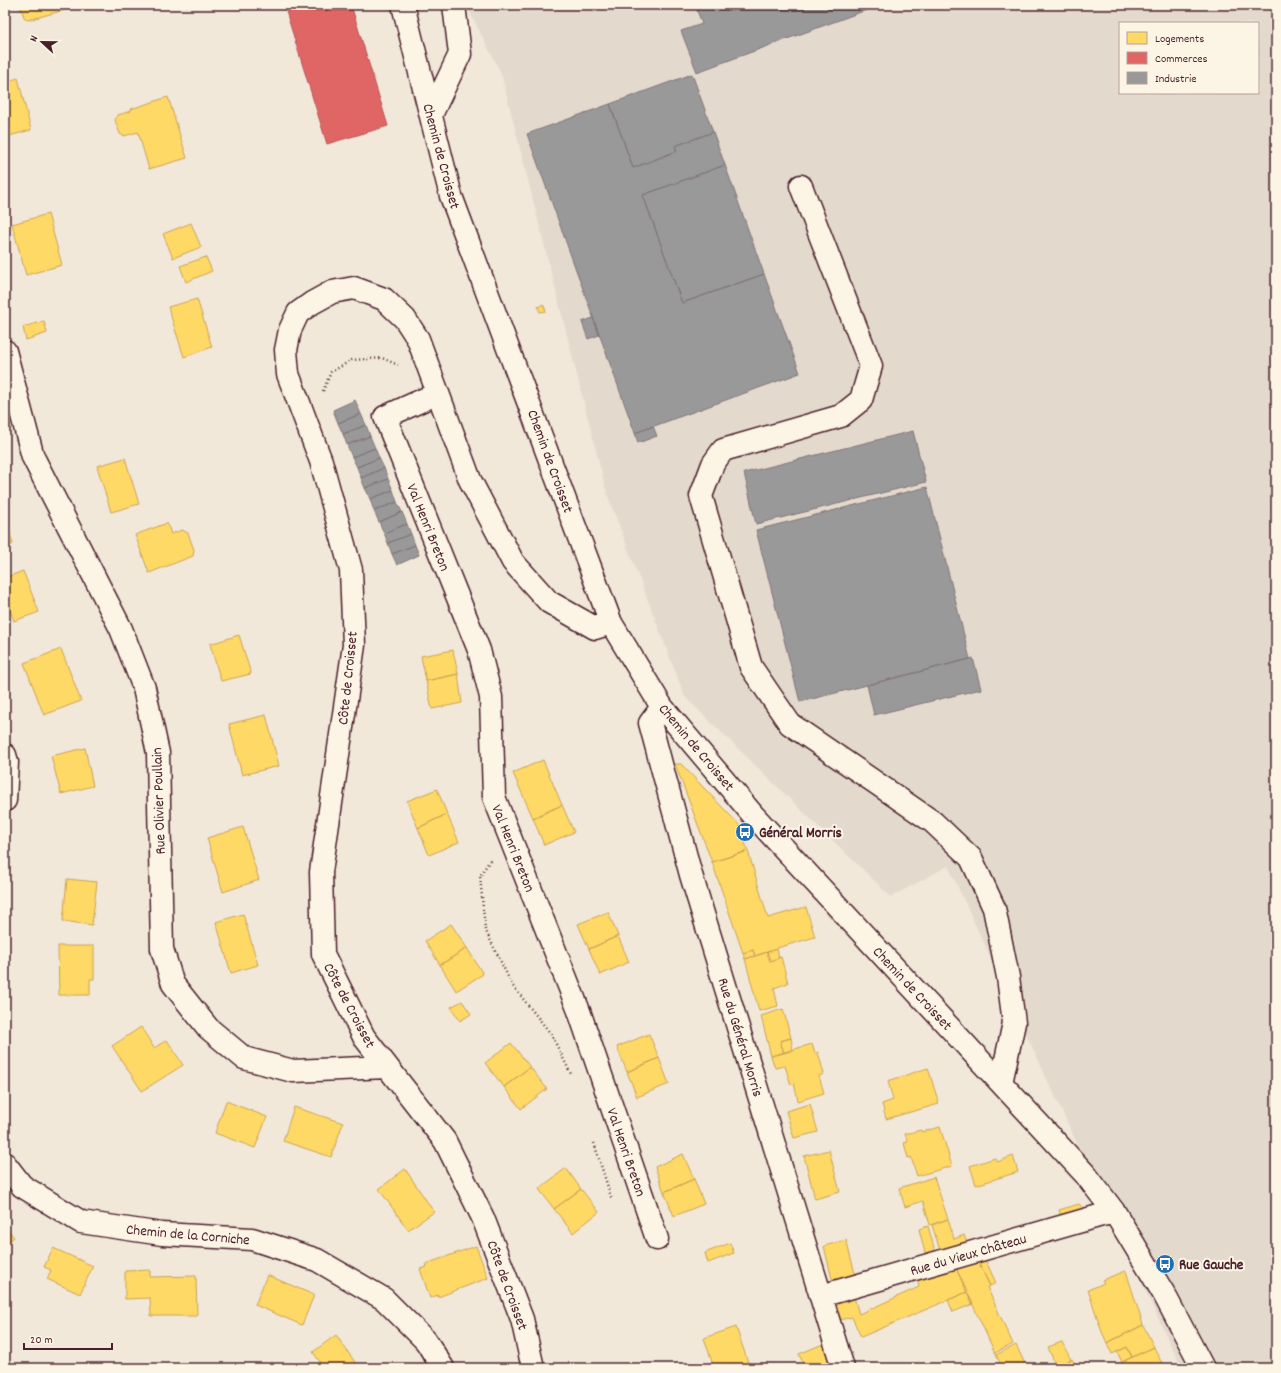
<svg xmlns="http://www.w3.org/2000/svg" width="1281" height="1373" font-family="Dekko,sans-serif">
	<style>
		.built { fill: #e4d9cd; fill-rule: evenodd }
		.homes { fill: #ffd966; stroke: #c9a154 }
		.shops { fill: #e06666; stroke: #b35154 }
		.industry { fill: #999; stroke: #817478 }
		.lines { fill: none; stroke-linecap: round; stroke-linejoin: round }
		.minor-casing { stroke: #4a1f2b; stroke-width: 25 }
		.path { stroke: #4a1f2b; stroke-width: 2.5; stroke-dasharray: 1 3; stroke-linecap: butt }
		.minor { stroke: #fcf5e5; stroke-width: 22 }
		.labels { text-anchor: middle; stroke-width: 4; stroke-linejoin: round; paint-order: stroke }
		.street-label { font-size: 15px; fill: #4a1f2b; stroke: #fcf5e5 }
		.poi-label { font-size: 15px; font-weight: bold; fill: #4a1f2b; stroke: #fcf5e5; text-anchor: start }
	</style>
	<rect width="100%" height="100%" fill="#f1e8da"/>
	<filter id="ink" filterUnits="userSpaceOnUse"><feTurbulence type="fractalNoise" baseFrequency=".025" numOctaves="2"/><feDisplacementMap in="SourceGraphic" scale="8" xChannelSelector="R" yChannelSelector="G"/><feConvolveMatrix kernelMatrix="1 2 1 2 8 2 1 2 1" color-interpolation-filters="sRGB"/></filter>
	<g filter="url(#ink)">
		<!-- built -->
		<path class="built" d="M 466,5 L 1276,5 L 1276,1368 L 1183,1368 L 1172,1348 L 948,866 L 891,897 L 685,697 L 607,494 L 501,73 ZM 1120,23 L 1258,23 L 1258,93 L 1120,93 Z"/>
		<!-- homes -->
		<path class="homes" d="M 20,5 L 71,5 L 72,8 L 28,20 L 24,17 Z
			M 18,78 L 31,130 L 5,137 L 5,82 Z
			M 168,97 L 187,158 L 149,169 L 138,132 L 124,136 L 120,134 L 115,120 L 118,115 L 131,111 L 131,109 Z
			M 48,214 L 62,265 L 26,275 L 12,224 Z
			M 191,223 L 201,247 L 173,258 L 163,234 Z
			M 206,257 L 212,271 L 186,282 L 180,266 Z
			M 197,299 L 212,347 L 184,357 L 168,307 Z
			M 543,304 L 546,311 L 540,312 L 538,307 Z
			M 44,321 L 47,333 L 26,340 L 23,327 Z
			M 125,458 L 139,504 L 111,512 L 97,466 Z
			M 6,521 L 13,544 L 5,547 L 5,522 Z
			M 167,523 L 171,534 L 182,530 L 188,533 L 194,550 L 193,556 L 149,573 L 135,535 Z
			M 23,571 L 39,612 L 14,621 L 5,597 L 5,578 Z
			M 239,635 L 251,674 L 221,681 L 210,644 Z
			M 61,649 L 81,701 L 44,715 L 24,663 Z
			M 453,650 L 458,674 L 426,681 L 421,656 Z
			M 458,674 L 462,703 L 432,709 L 426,681 Z
			M 266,715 L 279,766 L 242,775 L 229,724 Z
			M 85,748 L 93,786 L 61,794 L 51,756 Z
			M 543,760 L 562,805 L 533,818 L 513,773 Z
			M 675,764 L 681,764 L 744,830 L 741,831 L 748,851 L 712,862 Z
			M 437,789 L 447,814 L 418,828 L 407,801 Z
			M 562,805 L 574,832 L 544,845 L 533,818 Z
			M 447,814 L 459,842 L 429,855 L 418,828 Z
			M 243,827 L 259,880 L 223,892 L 207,838 Z
			M 748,851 L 768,918 L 806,907 L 815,937 L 777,948 L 777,949 L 755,956 L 753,950 L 743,953 L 712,862 Z
			M 67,879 L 97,882 L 92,925 L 63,921 Z
			M 608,912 L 618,936 L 589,949 L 578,924 Z
			M 243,914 L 258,965 L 231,973 L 216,922 Z
			M 451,924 L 467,948 L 440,965 L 425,941 Z
			M 618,936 L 629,962 L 600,975 L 589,949 Z
			M 58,946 L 94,946 L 94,979 L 90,979 L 90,995 L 59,995 Z
			M 467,948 L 483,974 L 456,991 L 440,965 Z
			M 777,949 L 779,958 L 770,961 L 767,952 Z
			M 753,950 L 755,956 L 745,959 L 743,953 Z
			M 767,952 L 770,961 L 781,957 L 788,983 L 774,988 L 778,1006 L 759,1011 L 745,959 Z
			M 462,1001 L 471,1014 L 460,1021 L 451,1007 Z
			M 783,1009 L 791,1038 L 780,1041 L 784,1053 L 771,1056 L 761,1016 Z
			M 141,1027 L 154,1048 L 167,1040 L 183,1065 L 142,1091 L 112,1046 Z
			M 649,1034 L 659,1058 L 627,1072 L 617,1047 Z
			M 791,1038 L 793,1050 L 784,1053 L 780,1041 Z
			M 511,1043 L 530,1067 L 504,1087 L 485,1063 Z
			M 812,1044 L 815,1054 L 818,1052 L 824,1074 L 819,1076 L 824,1093 L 798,1101 L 794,1083 L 791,1085 L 785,1066 L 775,1068 L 771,1056 Z
			M 659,1058 L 669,1084 L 637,1097 L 627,1072 Z
			M 530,1067 L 547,1089 L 521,1109 L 504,1087 Z
			M 928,1068 L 939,1104 L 886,1119 L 882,1104 L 893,1100 L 888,1081 Z
			M 226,1101 L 267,1117 L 255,1148 L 215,1133 Z
			M 810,1104 L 818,1132 L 794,1138 L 786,1111 Z
			M 294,1107 L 343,1123 L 331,1157 L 283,1141 Z
			M 940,1127 L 952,1166 L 917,1176 L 911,1157 L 908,1158 L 904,1143 L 908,1142 L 905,1134 L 921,1130 L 922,1132 Z
			M 829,1150 L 840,1192 L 815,1199 L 804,1156 Z
			M 683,1154 L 694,1179 L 664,1192 L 655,1167 Z
			M 1013,1156 L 1018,1172 L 976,1185 L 970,1166 L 995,1158 L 997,1162 Z
			M 566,1168 L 581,1189 L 554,1209 L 539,1189 Z
			M 405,1169 L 434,1212 L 408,1230 L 379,1189 Z
			M 934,1177 L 948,1219 L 930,1225 L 923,1201 L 905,1207 L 899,1188 Z
			M 694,1179 L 704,1204 L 674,1216 L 664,1192 Z
			M 581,1189 L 599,1212 L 573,1233 L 554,1209 Z
			M 1079,1204 L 1090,1215 L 1063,1223 L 1059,1210 Z
			M 948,1219 L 954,1239 L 964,1235 L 970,1252 L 943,1260 L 932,1225 Z
			M 928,1226 L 938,1262 L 928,1265 L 919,1229 Z
			M 5,1227 L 14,1237 L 5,1245 Z
			M 846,1240 L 857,1281 L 834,1287 L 824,1246 Z
			M 730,1243 L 734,1253 L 708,1263 L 705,1253 Z
			M 476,1246 L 488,1278 L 438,1297 L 438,1295 L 430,1298 L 420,1269 L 427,1267 L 426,1264 Z
			M 53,1248 L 93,1266 L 80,1294 L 47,1279 L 51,1270 L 44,1267 Z
			M 984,1257 L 996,1283 L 990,1286 L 977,1259 Z
			M 977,1259 L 990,1286 L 987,1287 L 1013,1344 L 995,1353 L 955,1266 Z
			M 955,1266 L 967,1292 L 861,1337 L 852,1317 L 839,1320 L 835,1303 L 854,1297 L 859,1314 L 919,1287 L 917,1278 Z
			M 150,1270 L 150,1277 L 196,1276 L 197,1316 L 151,1316 L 150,1298 L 125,1299 L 125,1271 Z
			M 1126,1271 L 1143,1325 L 1107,1343 L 1102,1332 L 1088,1290 L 1104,1283 L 1102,1280 Z
			M 267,1275 L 314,1295 L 302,1325 L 255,1305 Z
			M 967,1292 L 973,1304 L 953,1312 L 948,1300 Z
			M 1143,1325 L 1154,1347 L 1132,1357 L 1127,1347 L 1112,1354 L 1107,1343 Z
			M 736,1327 L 750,1368 L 714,1368 L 704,1338 Z
			M 336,1335 L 359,1368 L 324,1368 L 313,1352 Z
			M 1062,1342 L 1071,1360 L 1056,1367 L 1048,1347 Z
			M 823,1344 L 831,1362 L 817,1368 L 805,1368 L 799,1354 Z
			M 1016,1345 L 1027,1368 L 1003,1368 L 996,1355 Z
			M 1127,1347 L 1132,1357 L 1122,1362 L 1117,1352 Z
			M 1154,1347 L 1164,1368 L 1118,1368 L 1116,1365 Z
			M 1072,1359 L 1075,1364 L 1070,1366 L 1070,1368 L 1054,1368 Z"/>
		<!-- shops -->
		<path class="shops" d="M 284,5 L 351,5 L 388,126 L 327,144 Z"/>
		<!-- industry -->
		<path class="industry" d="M 695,5 L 880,5 L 697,72 L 681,31 L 702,24 Z
			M 692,74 L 713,132 L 675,146 L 677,151 L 633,168 L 610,104 Z
			M 610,104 L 633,168 L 677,151 L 675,146 L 713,132 L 725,165 L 643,195 L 682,303 L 764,274 L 800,373 L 635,433 L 527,134 Z
			M 725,165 L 764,274 L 682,303 L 643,195 Z
			M 593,318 L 599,335 L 588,339 L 582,322 Z
			M 355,400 L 361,414 L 338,423 L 333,410 Z
			M 361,414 L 366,425 L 343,434 L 338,423 Z
			M 366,425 L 370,436 L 347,445 L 343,434 Z
			M 653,426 L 657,436 L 638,443 L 635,433 Z
			M 913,431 L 926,482 L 756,524 L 744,473 Z
			M 370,436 L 375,448 L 352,457 L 347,445 Z
			M 375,448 L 379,458 L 357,467 L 352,457 Z
			M 379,458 L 384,468 L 361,478 L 357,467 Z
			M 384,468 L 388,479 L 365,488 L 361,478 Z
			M 388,479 L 393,490 L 370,499 L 365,488 Z
			M 927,487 L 970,659 L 800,702 L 756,530 Z
			M 393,490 L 397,502 L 374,511 L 370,499 Z
			M 397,502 L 402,512 L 379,522 L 374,511 Z
			M 402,512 L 407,524 L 384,533 L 379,522 Z
			M 407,524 L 411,534 L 388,543 L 384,533 Z
			M 411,534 L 415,545 L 392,554 L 388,543 Z
			M 415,545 L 419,555 L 397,565 L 392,554 Z
			M 973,658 L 981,689 L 874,715 L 867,685 Z"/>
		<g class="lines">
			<defs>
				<path id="minor" d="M 403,5 L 451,196 L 611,623 L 662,707 L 754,816 L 1086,1175 L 1115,1213 L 1164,1294 L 1203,1368
					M 431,115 L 460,54 L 454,5
					M 801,186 L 871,366 L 861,400 L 841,416 L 723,450 L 713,464 L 701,496 L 751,667 L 790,724 L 933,822 L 971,858 L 994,908 L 1008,977 L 1014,1023 L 1001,1083
					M 5,351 L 33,457 L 121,629 L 144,688 L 158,753 L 162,949 L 173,984 L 208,1028 L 244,1058 L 293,1071 L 387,1067
					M 438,393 L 385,417 L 479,650 L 491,697 L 494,797 L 579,1011 L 657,1239
					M 662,707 L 650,723 L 691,875 L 843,1368
					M 5,755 L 7,762 L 5,800
					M 5,1164 L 22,1186 L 81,1222 L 162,1234 L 252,1239 L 317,1260 L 384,1299 L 426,1341 L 443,1368
					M 821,1296 L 1102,1215 L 1115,1213
					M 533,1368 L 522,1319 L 483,1218 L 445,1141 L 364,1037 L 323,954 L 321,872 L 354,645 L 351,570 L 321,461 L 288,374 L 286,350 L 290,330 L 298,313 L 312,303 L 332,292 L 354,288 L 384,299 L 405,319 L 418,339 L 470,480 L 513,562 L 549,602 L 595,628 L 611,623"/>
			</defs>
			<!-- minor casing -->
			<use href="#minor" class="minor-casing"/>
			<!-- path -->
			<path class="path" d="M 323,391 L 331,372 L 352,360 L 382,358 L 398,365
				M 490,860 L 480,876 L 485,929 L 512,985 L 551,1034 L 571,1074
				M 594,1143 L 612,1200
				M 562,1367 L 565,1368
				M 168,1368 L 173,1368"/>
			<!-- minor -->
			<use href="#minor" class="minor"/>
		</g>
	</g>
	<!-- icons -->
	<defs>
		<symbol id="bus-disc" viewBox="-11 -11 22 22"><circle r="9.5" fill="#1f6fb2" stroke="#fcf5e5"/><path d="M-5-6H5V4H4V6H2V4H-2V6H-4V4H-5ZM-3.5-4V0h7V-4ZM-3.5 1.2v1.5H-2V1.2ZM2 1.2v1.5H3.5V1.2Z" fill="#fff"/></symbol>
	</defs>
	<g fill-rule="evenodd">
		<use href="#bus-disc" x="734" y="821" width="22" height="22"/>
		<use href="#bus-disc" x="1154" y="1253" width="22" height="22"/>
	</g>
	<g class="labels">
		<!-- street labels -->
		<g class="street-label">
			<text transform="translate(442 156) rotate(75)" y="5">Chemin de Croisset</text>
			<text transform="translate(551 461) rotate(70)" y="5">Chemin de Croisset</text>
			<text transform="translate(429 527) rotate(68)" y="5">Val Henri Breton</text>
			<text transform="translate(347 678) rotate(-84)" y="5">Côte de Croisset</text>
			<text transform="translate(697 747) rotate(50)" y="5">Chemin de Croisset</text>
			<text transform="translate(158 801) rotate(-92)" y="5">Rue Olivier Poullain</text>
			<text transform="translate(514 848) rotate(68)" y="5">Val Henri Breton</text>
			<text transform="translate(913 988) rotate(47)" y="5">Chemin de Croisset</text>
			<text transform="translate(350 1005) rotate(62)" y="5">Côte de Croisset</text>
			<text transform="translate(741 1037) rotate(73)" y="5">Rue du Général Morris</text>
			<text transform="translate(627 1152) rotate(71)" y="5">Val Henri Breton</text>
			<text transform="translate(188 1234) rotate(5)" y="5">Chemin de la Corniche</text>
			<text transform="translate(968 1254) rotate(-16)" y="5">Rue du Vieux Château</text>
			<text transform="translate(508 1285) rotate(70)" y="5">Côte de Croisset</text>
		</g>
		<!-- poi labels -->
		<g class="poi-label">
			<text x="759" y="837">Général Morris</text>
			<text x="1179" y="1269">Rue Gauche</text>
		</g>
	</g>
	<!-- margin -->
	<rect width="1281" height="1373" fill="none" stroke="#fcf5e5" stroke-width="20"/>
	<rect x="10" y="10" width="1261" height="1353" fill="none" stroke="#4a1f2b" stroke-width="1.5" filter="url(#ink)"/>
	<!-- legend -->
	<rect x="1119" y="22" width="140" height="72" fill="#fcf5e5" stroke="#b59f9b"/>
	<rect x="1127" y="32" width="20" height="12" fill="#ffd966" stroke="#b59f9b"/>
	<text x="1155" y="42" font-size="12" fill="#4a1f2b">Logements</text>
	<rect x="1127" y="52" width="20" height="12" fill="#e06666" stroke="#b59f9b"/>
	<text x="1155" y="62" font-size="12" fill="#4a1f2b">Commerces</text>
	<rect x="1127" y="72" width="20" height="12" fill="#999999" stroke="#b59f9b"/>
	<text x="1155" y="82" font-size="12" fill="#4a1f2b">Industrie</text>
	<!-- north arrow -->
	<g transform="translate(42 42) rotate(292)" stroke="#fcf5e5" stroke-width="3" paint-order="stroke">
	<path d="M0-3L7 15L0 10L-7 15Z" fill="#4a1f2b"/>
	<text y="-6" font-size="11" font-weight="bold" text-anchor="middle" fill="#4a1f2b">N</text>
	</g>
	<!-- scale -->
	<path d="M24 1343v6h88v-6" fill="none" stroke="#4a1f2b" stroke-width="2"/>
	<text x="30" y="1343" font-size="12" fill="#4a1f2b" stroke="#fcf5e5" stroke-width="3" paint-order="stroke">20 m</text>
</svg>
